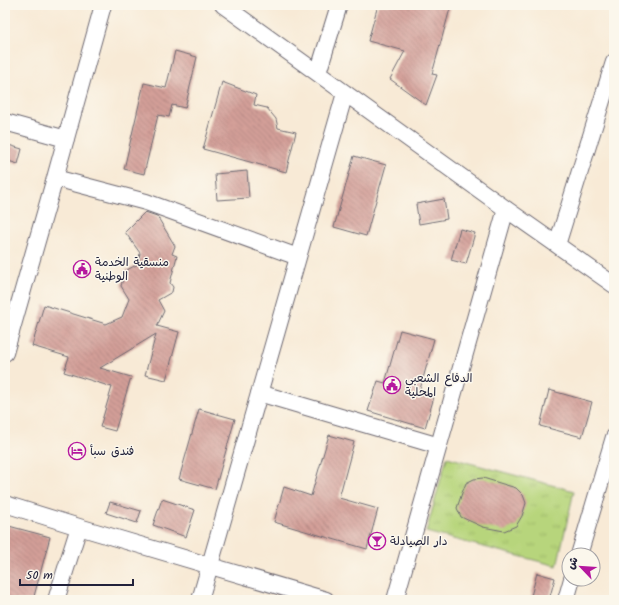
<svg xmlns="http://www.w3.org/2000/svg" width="619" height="605" font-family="Kalam,'Playpen Sans Arabic',sans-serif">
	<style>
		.grass { fill: url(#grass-tufts); stroke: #6c7c5b }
		.building { fill: url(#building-back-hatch) }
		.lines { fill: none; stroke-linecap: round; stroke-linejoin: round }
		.minor-casing { stroke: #6d6871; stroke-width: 18 }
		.minor { stroke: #fff; stroke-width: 16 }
		.labels { text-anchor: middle; stroke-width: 3; stroke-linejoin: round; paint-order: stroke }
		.poi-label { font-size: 12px; fill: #22223b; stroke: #fbf7ec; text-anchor: start }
	</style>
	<defs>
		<pattern id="grass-tufts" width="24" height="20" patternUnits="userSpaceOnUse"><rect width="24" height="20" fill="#b7d57b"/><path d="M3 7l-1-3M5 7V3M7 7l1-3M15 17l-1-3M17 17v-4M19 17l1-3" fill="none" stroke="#9db76b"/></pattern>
		<pattern id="building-back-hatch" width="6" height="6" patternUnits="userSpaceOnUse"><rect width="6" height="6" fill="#d39f98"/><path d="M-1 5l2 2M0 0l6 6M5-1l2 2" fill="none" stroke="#ab817d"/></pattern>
	</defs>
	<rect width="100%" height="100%" fill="#fbf7ec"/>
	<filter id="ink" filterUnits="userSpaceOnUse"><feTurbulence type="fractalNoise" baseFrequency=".025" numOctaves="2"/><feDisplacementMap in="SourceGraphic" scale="8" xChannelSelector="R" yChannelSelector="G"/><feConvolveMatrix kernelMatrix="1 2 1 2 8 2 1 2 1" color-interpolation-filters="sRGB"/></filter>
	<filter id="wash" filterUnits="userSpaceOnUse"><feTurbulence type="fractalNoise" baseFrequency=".012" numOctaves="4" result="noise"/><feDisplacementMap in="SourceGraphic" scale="16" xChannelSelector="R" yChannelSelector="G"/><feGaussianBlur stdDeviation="0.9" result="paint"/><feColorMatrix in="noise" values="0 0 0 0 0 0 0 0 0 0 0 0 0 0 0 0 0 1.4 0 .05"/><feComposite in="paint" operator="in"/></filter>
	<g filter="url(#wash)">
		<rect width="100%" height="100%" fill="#f8ead6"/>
		<!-- grass -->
		<path class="grass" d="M 447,457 L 574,491 L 557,566 L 426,532 Z"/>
		<g id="blocks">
			<!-- building -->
			<path class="building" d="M 378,5 L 451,5 L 432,74 L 437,75 L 426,105 L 390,79 L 405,51 L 368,41 Z
				M 175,51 L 197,57 L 185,108 L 172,105 L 169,117 L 158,115 L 144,174 L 124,169 L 144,83 L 166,88 Z
				M 222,82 L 256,95 L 254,105 L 267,108 L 276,119 L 278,128 L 296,132 L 286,172 L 203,149 Z
				M 5,144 L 22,149 L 18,164 L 5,160 Z
				M 354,156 L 386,165 L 366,236 L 334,227 Z
				M 247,171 L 249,198 L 217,200 L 215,174 Z
				M 444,199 L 447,219 L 419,224 L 416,204 Z
				M 145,212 L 157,216 L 175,246 L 172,254 L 177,256 L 170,283 L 173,287 L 172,292 L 158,300 L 164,311 L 157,326 L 179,332 L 166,380 L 145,375 L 156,334 L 100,368 L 131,377 L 115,431 L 100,427 L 112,387 L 64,372 L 69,357 L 32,346 L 44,305 L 106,324 L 122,317 L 129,299 L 121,286 L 125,271 L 138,264 L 140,253 L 125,232 Z
				M 460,229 L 475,233 L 466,264 L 451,260 Z
				M 400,330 L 434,339 L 419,393 L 434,397 L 425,428 L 368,411 L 378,381 L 385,383 Z
				M 549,390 L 592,402 L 582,437 L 540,426 Z
				M 199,409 L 235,419 L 215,489 L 179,479 Z
				M 329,435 L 354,442 L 339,498 L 378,509 L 367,549 L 274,522 L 284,487 L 311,496 Z
				M 483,478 L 516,488 L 523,495 L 526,503 L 522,516 L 516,526 L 504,531 L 483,527 L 461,517 L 457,508 L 462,493 L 466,483 L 474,479 Z
				M 162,499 L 195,510 L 186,537 L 153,525 Z
				M 110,502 L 141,511 L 137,523 L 106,513 Z
				M 5,525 L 50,537 L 33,600 L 5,600 Z
				M 537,573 L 555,578 L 549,600 L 530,600 Z"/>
		</g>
	</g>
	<g filter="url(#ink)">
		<use href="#blocks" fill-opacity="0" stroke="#6d6871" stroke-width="1"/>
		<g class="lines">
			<defs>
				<path id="minor" d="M 223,5 L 506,209 L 614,285
					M 318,73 L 339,5
					M 5,122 L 66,139
					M 55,178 L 146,202 L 298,257
					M 557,245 L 614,62
					M 5,353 L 55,178 L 103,5
					M 259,393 L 439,446
					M 5,504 L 79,527 L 326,600
					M 579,555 L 614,437
					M 56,600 L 79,527
					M 200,600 L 345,93
					M 395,600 L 506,209
					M 566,600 L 572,579"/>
			</defs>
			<!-- minor casing -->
			<use href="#minor" class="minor-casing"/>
			<!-- minor -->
			<use href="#minor" class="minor"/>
		</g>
	</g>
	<!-- icons -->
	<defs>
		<symbol id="civic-ring" viewBox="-11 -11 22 22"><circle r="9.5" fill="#fbf7ec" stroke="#b5179e" stroke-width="1.5"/><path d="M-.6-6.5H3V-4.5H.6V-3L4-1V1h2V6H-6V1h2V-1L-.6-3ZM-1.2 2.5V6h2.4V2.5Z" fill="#b5179e"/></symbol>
		<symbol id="hotel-ring" viewBox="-11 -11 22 22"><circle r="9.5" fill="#fbf7ec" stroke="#b5179e" stroke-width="1.5"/><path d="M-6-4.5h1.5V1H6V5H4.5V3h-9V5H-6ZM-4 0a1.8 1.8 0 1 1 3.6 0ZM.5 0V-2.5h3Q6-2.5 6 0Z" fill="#b5179e"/></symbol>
		<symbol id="bar-ring" viewBox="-11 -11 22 22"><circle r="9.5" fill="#fbf7ec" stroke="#b5179e" stroke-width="1.5"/><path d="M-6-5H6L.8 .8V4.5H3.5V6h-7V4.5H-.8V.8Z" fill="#b5179e"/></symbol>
	</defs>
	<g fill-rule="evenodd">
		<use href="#civic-ring" x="72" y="259" width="20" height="20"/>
		<use href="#civic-ring" x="382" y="375" width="20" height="20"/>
		<use href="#hotel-ring" x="67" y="441" width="20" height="20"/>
		<use href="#bar-ring" x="367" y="531" width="20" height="20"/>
	</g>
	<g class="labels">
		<!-- poi labels -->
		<g class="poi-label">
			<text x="95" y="266">منسقية الخدمة<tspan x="95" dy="14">الوطنية</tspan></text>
			<text x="405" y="382">الدفاع الشعبي<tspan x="405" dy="14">المحلية</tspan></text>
			<text x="90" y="455">فندق سبأ</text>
			<text x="390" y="545">دار الصيادلة</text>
		</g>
	</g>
	<!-- margin -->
	<rect width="619" height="605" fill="none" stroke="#fbf7ec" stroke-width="20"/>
	<!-- north arrow -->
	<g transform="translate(581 567) rotate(295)"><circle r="19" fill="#fbf7ec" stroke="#a4a2a5"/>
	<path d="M0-3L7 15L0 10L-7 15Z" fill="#b5179e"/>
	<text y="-6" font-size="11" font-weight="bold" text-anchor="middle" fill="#22223b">ش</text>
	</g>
	<!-- scale -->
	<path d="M20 579v6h113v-6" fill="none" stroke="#22223b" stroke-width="2"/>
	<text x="26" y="579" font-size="12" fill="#22223b" stroke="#fbf7ec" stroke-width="3" paint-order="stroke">50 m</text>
</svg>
